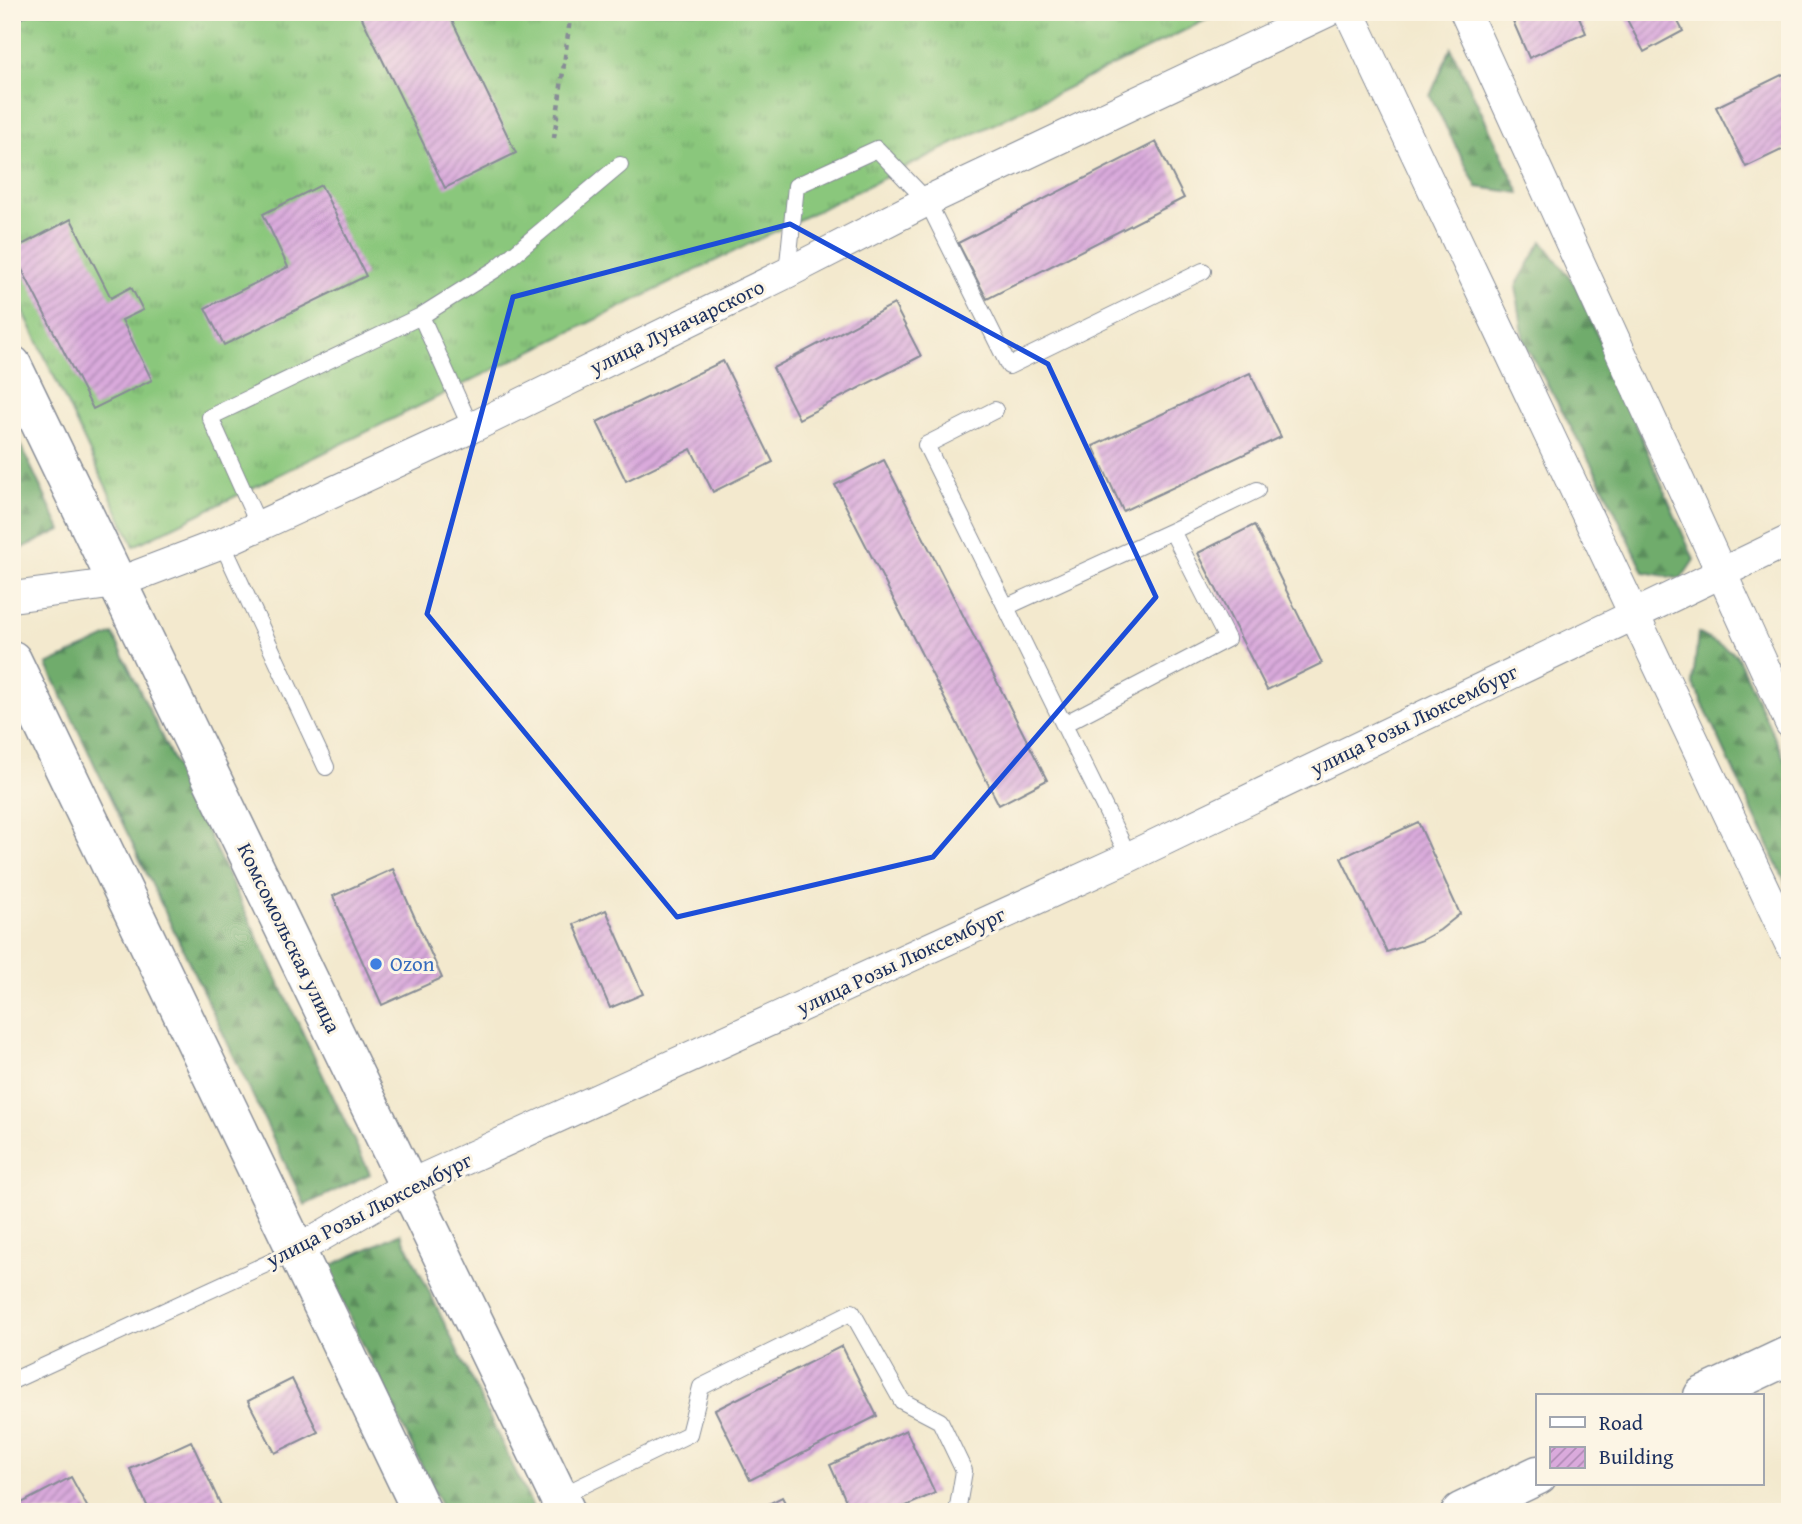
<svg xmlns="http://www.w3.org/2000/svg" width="1802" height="1524" font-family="'Gentium Book Plus',serif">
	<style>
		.grass { fill: url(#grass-tufts); stroke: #527b6d; stroke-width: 2 }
		.forest { fill: url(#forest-firs); stroke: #456e65; stroke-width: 2 }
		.building { fill: url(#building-hatch) }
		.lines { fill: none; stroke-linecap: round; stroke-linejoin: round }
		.service-casing { stroke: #878c96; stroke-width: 18 }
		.minor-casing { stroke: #878c96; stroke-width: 32 }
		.tertiary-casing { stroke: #878c96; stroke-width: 41 }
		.path { stroke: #878c96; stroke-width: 4.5; stroke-dasharray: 5 5; stroke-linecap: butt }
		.service { stroke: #fff; stroke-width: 16 }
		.minor { stroke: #fff; stroke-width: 30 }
		.tertiary { stroke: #fff; stroke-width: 38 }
		.marked { fill: none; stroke: #1d4ed8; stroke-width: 5; stroke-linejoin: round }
		.shop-dot { fill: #3f7fe0; stroke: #fcf5e5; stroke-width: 2.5 }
		.labels { text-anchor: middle; stroke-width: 6; stroke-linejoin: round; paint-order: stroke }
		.street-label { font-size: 21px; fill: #1b2f5e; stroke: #fcf5e5 }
		.shop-label { font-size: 21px; fill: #366cbe; stroke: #fcf5e5; text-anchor: start }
	</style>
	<defs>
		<pattern id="grass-tufts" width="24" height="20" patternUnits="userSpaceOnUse" patternTransform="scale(1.75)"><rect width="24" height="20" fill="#8ac77c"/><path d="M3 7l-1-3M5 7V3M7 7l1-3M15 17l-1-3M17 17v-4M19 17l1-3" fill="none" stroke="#70a269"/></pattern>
		<pattern id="forest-firs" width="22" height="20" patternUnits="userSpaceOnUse" patternTransform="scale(1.75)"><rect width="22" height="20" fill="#6fac6c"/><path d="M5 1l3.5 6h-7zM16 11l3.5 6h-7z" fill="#5a8c5c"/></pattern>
		<pattern id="building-hatch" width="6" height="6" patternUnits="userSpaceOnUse" patternTransform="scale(1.75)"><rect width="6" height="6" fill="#daaadc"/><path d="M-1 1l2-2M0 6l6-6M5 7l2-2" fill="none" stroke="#b08bb6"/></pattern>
	</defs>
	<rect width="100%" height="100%" fill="#fcf5e5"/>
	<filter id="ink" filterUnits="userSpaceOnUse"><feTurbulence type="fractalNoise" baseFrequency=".0143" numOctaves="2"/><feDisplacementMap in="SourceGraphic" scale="14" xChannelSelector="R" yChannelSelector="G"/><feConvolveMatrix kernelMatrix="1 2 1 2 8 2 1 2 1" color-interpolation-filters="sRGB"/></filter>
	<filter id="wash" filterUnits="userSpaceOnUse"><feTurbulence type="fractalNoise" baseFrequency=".00686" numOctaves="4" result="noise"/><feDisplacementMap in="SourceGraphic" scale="28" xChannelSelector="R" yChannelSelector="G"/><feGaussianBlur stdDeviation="1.57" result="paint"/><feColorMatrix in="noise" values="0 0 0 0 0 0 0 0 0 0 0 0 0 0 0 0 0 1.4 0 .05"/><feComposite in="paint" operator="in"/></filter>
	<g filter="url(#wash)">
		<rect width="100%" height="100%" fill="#f3e9ce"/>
		<!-- grass -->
		<path class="grass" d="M 12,12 L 1222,12 L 134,546 L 12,287 Z"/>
		<!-- forest -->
		<path class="forest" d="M 1451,48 L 1520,193 L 1477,187 L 1430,96 Z
			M 1542,241 L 1576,286 L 1694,560 L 1681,579 L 1644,572 L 1600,480 L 1524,342 L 1516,286 Z
			M 12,427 L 61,530 L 12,553 Z
			M 1698,633 L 1736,654 L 1790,771 L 1790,892 L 1693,683 Z
			M 113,634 L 370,1174 L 305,1205 L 47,665 Z
			M 401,1233 L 535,1512 L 444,1512 L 326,1268 Z"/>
		<g id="blocks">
			<!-- building -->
			<path class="building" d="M 13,12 L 34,12 L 17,20 Z
				M 359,12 L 448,12 L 516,153 L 445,188 Z
				M 1509,12 L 1577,12 L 1586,33 L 1529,58 Z
				M 1623,12 L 1673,12 L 1683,31 L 1644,52 Z
				M 1790,71 L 1790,146 L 1746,167 L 1716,107 Z
				M 1156,142 L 1184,198 L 987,299 L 958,243 Z
				M 321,185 L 366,276 L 224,345 L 205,308 L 288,267 L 263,214 Z
				M 71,219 L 111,298 L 131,287 L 143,310 L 122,320 L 152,380 L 93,409 L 12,250 Z
				M 894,304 L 921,356 L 799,419 L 773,368 Z
				M 723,361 L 773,462 L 713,492 L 691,449 L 626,481 L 597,422 Z
				M 1250,373 L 1281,437 L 1123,511 L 1093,446 Z
				M 884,460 L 1047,780 L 999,805 L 835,485 Z
				M 1254,525 L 1322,663 L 1267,690 L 1198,553 Z
				M 1418,822 L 1460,914 L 1440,930 L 1422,940 L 1387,952 L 1341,858 Z
				M 393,869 L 442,978 L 382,1005 L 333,896 Z
				M 606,910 L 643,994 L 610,1008 L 574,924 Z
				M 842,1346 L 877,1416 L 750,1480 L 715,1410 Z
				M 292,1379 L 318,1432 L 275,1453 L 248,1401 Z
				M 906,1430 L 935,1493 L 893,1512 L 851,1512 L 830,1465 Z
				M 191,1441 L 224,1512 L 150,1512 L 130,1469 Z
				M 71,1477 L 90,1512 L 12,1512 L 12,1508 Z
				M 782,1497 L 790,1512 L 753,1512 Z"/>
		</g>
	</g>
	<g filter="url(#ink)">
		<use href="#blocks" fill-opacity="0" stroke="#878c96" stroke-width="2"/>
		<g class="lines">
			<defs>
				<path id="service" d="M 787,273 L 796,186 L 877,149 L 927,201 L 1009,366 L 1203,271
					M 421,316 L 471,428
					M 995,410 L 926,445 L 1129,857
					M 259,526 L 210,417 L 421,316 L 496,269 L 620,165
					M 222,543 L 326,767
					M 1006,607 L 1172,531 L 1257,490
					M 1064,724 L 1227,639 L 1172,531
					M 12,1381 L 297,1250
					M 559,1497 L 689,1434 L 701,1387 L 852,1312 L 902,1401 L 940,1421 L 964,1471 L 957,1512"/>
				<path id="minor" d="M 1349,12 L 1790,944
					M 1465,12 L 1790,723
					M 12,597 L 117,583 L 222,543 L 471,428 L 787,273 L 927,201 L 1327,12
					M 297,1250 L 409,1185 L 1129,857 L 1790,540"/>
				<path id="tertiary" d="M 12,365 L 566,1512
					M 12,660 L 422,1512
					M 1703,1396 L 1790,1355
					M 1461,1512 L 1538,1475"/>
			</defs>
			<!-- service casing -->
			<use href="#service" class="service-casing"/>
			<!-- minor casing -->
			<use href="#minor" class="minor-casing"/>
			<!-- tertiary casing -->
			<use href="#tertiary" class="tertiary-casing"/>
			<!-- path -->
			<path class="path" d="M 554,138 L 571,12"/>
			<!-- service -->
			<use href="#service" class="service"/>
			<!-- minor -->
			<use href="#minor" class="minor"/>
			<!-- tertiary -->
			<use href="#tertiary" class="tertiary"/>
		</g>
	</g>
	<!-- marked area -->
	<path class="marked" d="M 790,224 L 1048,364 L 1156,597 L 933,857 L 677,917 L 427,614 L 513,297 Z"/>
	<!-- markers -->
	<circle class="shop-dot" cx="376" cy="964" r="7"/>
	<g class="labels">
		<!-- street labels -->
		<g class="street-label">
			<text transform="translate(677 327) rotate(-26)" y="7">улица Луначарского</text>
			<text transform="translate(1414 720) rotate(-26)" y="7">улица Розы Люксембург</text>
			<text transform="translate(289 938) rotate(64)" y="7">Комсомольская улица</text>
			<text transform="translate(901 961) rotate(-25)" y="7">улица Розы Люксембург</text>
			<text transform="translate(369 1210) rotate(-27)" y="7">улица Розы Люксембург</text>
		</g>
		<!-- shop labels -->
		<g class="shop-label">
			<text x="390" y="971">Ozon</text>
		</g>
	</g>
	<!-- margin -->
	<rect width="1802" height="1524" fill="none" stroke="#fcf5e5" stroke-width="42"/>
	<!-- legend -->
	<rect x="1536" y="1394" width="228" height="91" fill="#fcf5e5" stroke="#a2a6af" stroke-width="2"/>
	<rect x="1550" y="1417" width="35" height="10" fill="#ffffff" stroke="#a2a6af" stroke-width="2"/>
	<text x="1599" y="1430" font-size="21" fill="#1b2f5e">Road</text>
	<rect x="1550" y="1447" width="35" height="21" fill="url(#building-hatch)" stroke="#a2a6af" stroke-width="2"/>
	<text x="1599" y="1464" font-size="21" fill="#1b2f5e">Building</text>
</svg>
